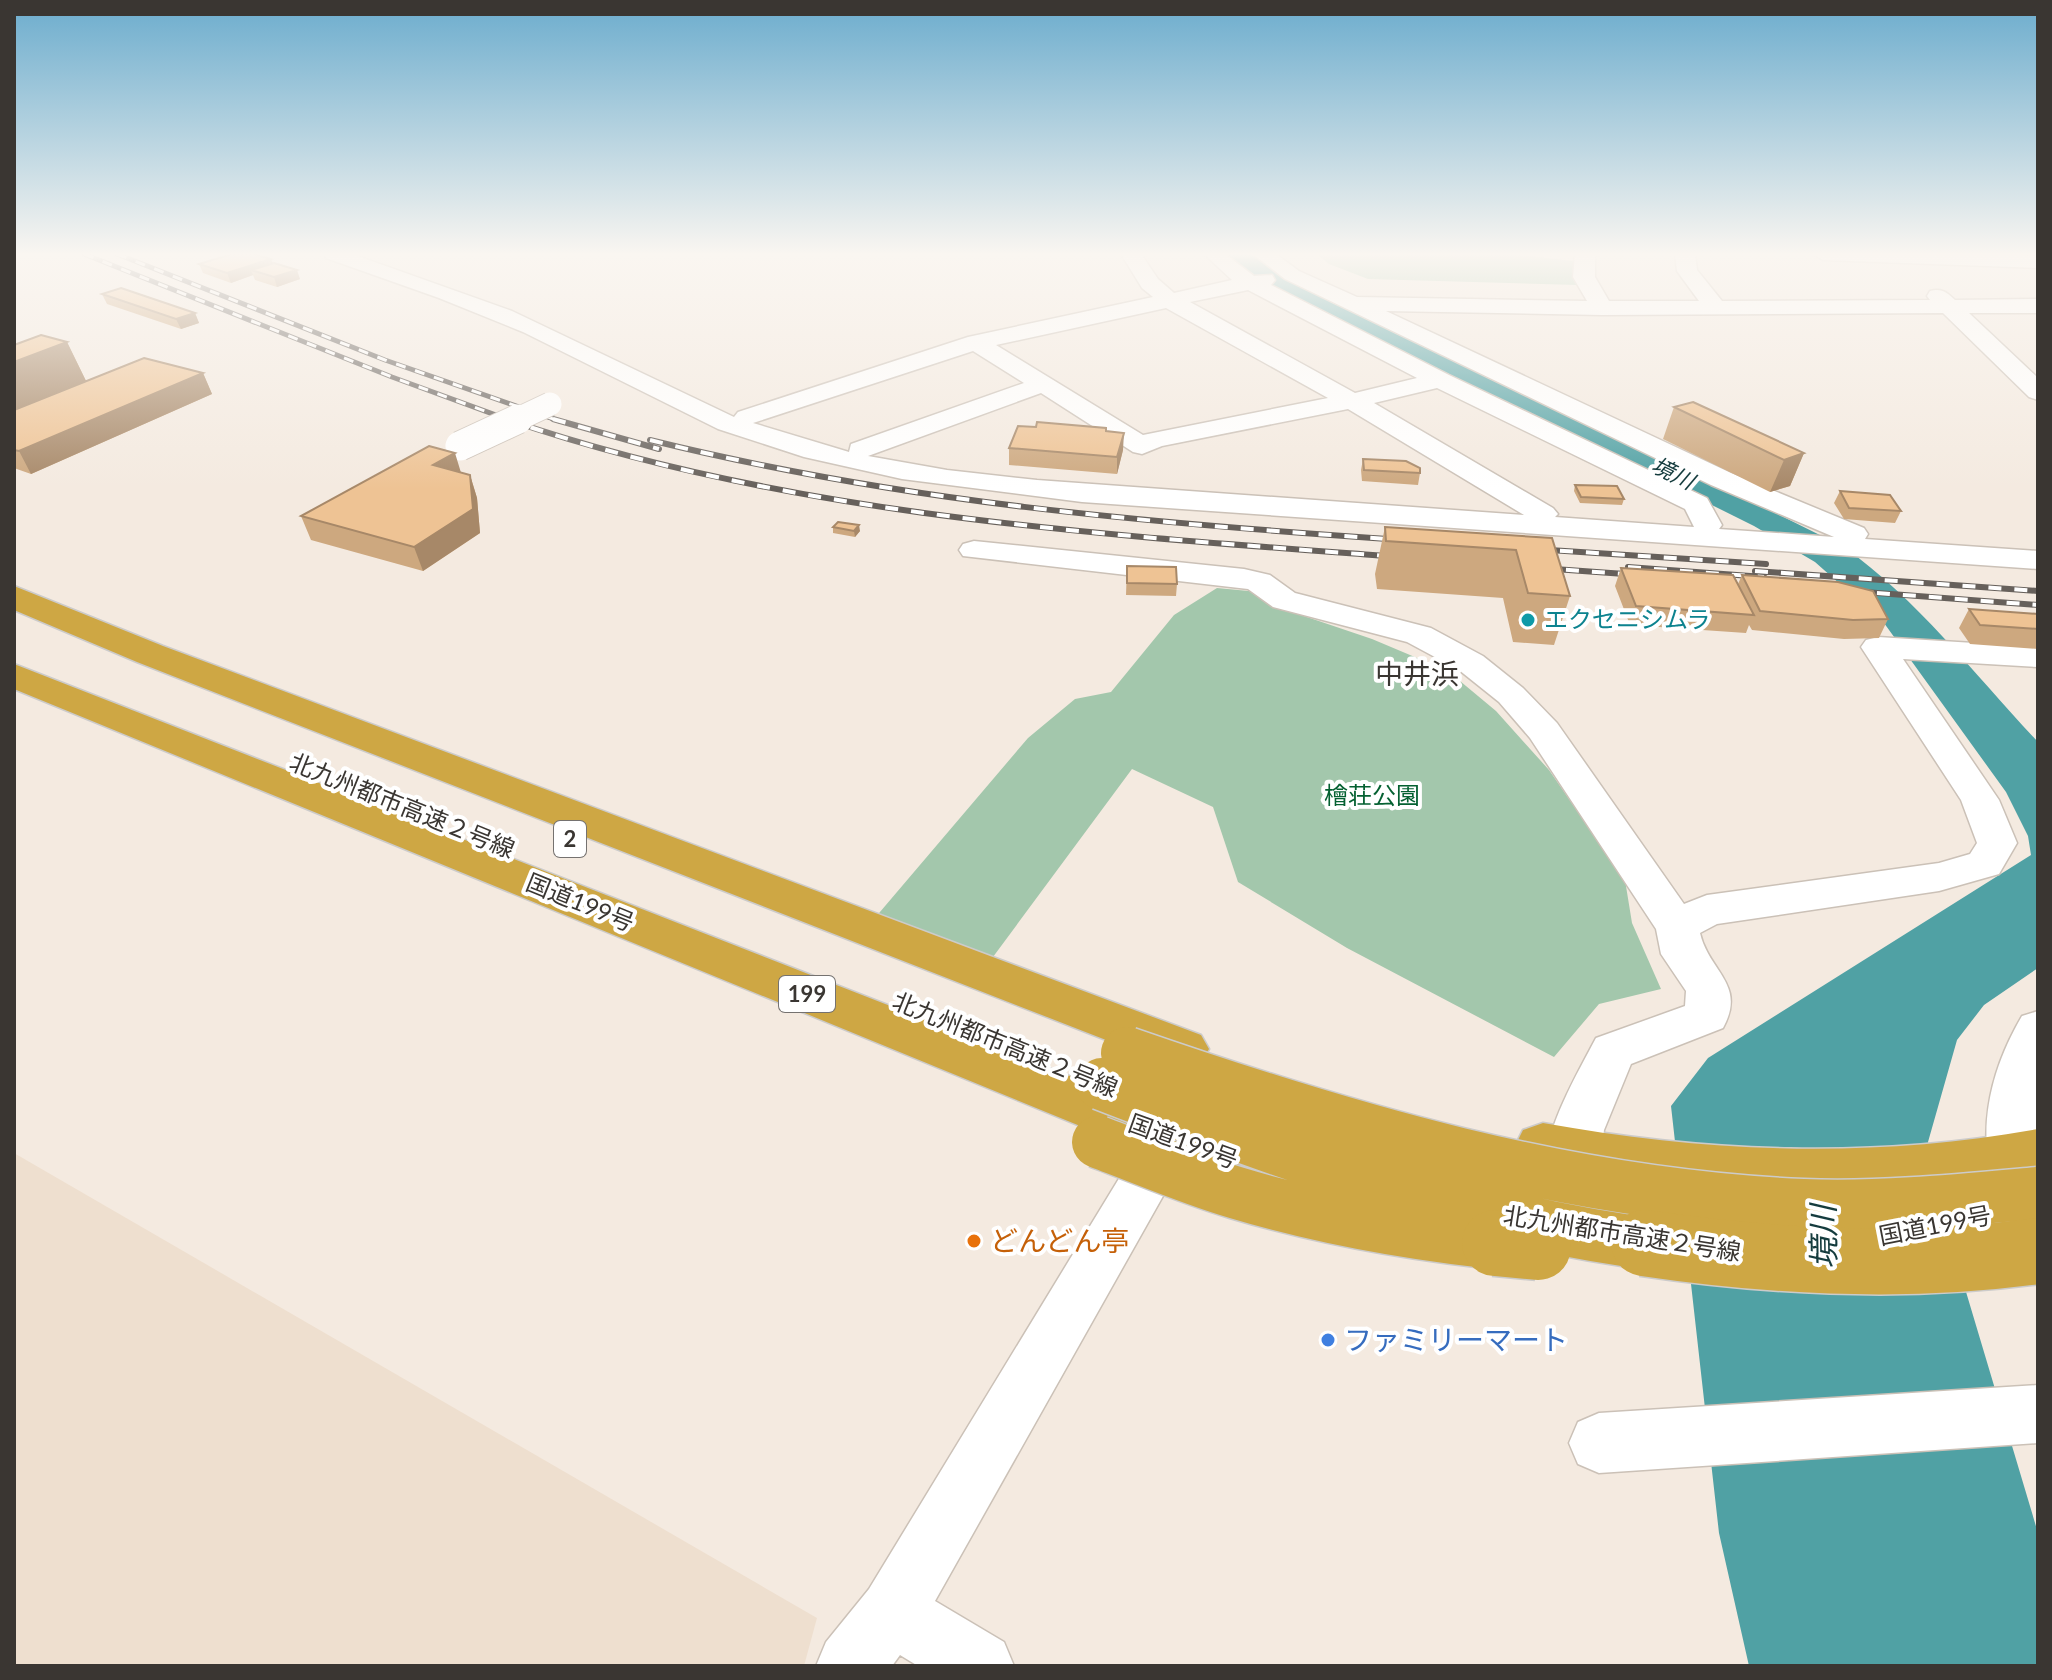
<svg xmlns="http://www.w3.org/2000/svg" width="2052" height="1680" font-family="Lato,'Noto Sans JP',sans-serif">
	<style>
		.built { fill: #eedfcf }
		.green { fill: #a3c7ac }
		.water { fill: #50a1a4 }
		.lines { fill: none; stroke-linecap: round; stroke-linejoin: round }
		.minor-casing { stroke: #cbc1b7; stroke-width: 3 }
		.highway-casing { stroke: #cccbca; stroke-width: 3 }
		.minor { fill: #fff; fill-rule: evenodd }
		.highway { fill: #cea744; fill-rule: evenodd }
		.rail-far1-casing { stroke: #66605b; stroke-width: 5 }
		.rail-casing { stroke: #66605b; stroke-width: 6 }
		.rail-far1 { stroke: #fff; stroke-width: 3; stroke-dasharray: 10; stroke-linecap: butt }
		.rail { stroke: #fff; stroke-width: 4; stroke-dasharray: 13; stroke-linecap: butt }
		.minor-bridge-far1-casing { stroke: #cbc1b7; stroke-width: 25; stroke-linecap: butt }
		.minor-bridge-casing { stroke: #cbc1b7; stroke-width: 31; stroke-linecap: butt }
		.highway-bridge-far1-casing { stroke: #cccbca; stroke-width: 55; stroke-linecap: butt }
		.highway-bridge-casing { stroke: #cccbca; stroke-width: 69; stroke-linecap: butt }
		.minor-bridge-far1 { stroke: #fff; stroke-width: 23 }
		.minor-bridge { stroke: #fff; stroke-width: 29 }
		.highway-bridge-far1 { stroke: #cea744; stroke-width: 52 }
		.highway-bridge { stroke: #cea744; stroke-width: 66 }
		.wall { fill: #cda87f }
		.shaded-wall { fill: #a78868 }
		.building { fill: #eec394; stroke: #a78868; stroke-width: 2 }
		.culture-dot { fill: #0f9aa8; stroke: #fff; stroke-width: 3 }
		.food-dot { fill: #e8710a; stroke: #fff; stroke-width: 3 }
		.shop-dot { fill: #3f7fe0; stroke: #fff; stroke-width: 3 }
		.labels { text-anchor: middle; stroke-width: 8; stroke-linejoin: round; paint-order: stroke }
		.far-water-label { font-size: 22px; font-style: italic; fill: #153c3e; stroke: #fff }
		.shield { fill: #fff; stroke: #757270; stroke-width: 2 }
		.shield-label { font-size: 22px; font-weight: bold; fill: #3a3632 }
		.culture-label { font-size: 24px; fill: #0d838f; stroke: #fff; text-anchor: start }
		.park-label { font-size: 24px; fill: #056132; stroke: #fff }
		.street-label { font-size: 24px; fill: #3a3632; stroke: #fff }
		.quarter-label { font-size: 28px; fill: #3a3632; stroke: #fff }
		.near-food-label { font-size: 28px; fill: #c56008; stroke: #fff; text-anchor: start }
		.near-shop-label { font-size: 28px; fill: #366cbe; stroke: #fff; text-anchor: start }
		.near-water-label { font-size: 32px; font-style: italic; fill: #153c3e; stroke: #fff }
	</style>
	<rect width="100%" height="100%" fill="#f4eae0"/>
	<!-- built -->
	<path class="built" d="M 14,1153 L 817,1618 L 804,1666 L 14,1666 Z"/>
	<!-- green -->
	<path class="green" d="M 1317,254 L 1511,254 L 1574,261 L 1577,285 L 1368,279 L 1329,264 Z
		M 1217,588 L 1259,592 L 1301,615 L 1372,639 L 1448,671 L 1496,711 L 1549,770 L 1625,880 L 1632,923 L 1661,989 L 1599,1004 L 1554,1057 L 1347,948 L 1238,882 L 1213,807 L 1132,769 L 990,961 L 874,919 L 1028,738 L 1075,699 L 1111,692 L 1174,615 Z"/>
	<!-- water -->
	<path class="water" d="M 1221,254 L 1253,254 L 1844,547 C 1918,600 1976,676 2038,742 L 2038,968 L 1984,1005 L 1957,1040 L 1928,1142 L 1935,1188 L 2038,1533 L 2038,1666 L 1749,1666 L 1719,1533 L 1671,1106 L 1708,1058 L 2031,855 L 2028,836 L 2006,792 L 1884,623 L 1815,562 L 1754,526 L 1246,273 Z"/>
	<g class="lines">
		<defs>
			<path id="minor" d="M 323,254 L 352,254 L 512,311 L 734,417 L 738,412 L 968,337 L 1153,297 L 1142,288 L 1121,254 L 1141,254 L 1158,279 L 1174,293 L 1232,280 L 1204,254 L 1225,254 L 1254,276 L 1272,275 L 1275,280 L 1271,285 L 1449,375 L 1707,498 L 1722,525 L 1719,529 L 1834,537 L 1711,485 L 1285,279 L 1253,254 L 1276,254 L 1299,271 L 1357,297 L 1587,301 L 1573,277 L 1575,254 L 1595,254 L 1595,277 L 1609,301 L 1699,301 L 1677,271 L 1675,254 L 1695,254 L 1697,270 L 1722,301 L 1930,300 L 1927,296 L 1930,291 C 1942,288 1946,292 1955,300 L 2038,299 L 2038,313 L 1969,313 L 2038,378 L 2038,400 L 2029,397 L 1943,313 L 1602,315 L 1386,311 L 1731,473 L 1864,528 L 1868,534 L 1865,539 L 2038,551 L 2038,569 L 1082,502 L 902,479 L 804,457 L 718,429 L 523,332 L 439,298 L 326,258 ZM 1248,290 L 1417,378 L 1355,393 L 1190,302 ZM 1166,308 L 1328,398 L 1143,435 L 996,345 ZM 973,351 L 1024,383 L 851,444 L 849,452 L 753,423 ZM 1437,388 L 1685,509 L 1694,527 L 1555,517 L 1558,514 L 1553,508 L 1374,403 ZM 1041,393 L 1133,452 L 1142,454 L 1162,446 L 1348,409 L 1524,515 L 1037,480 L 947,470 L 868,456 Z
				M 1813,254 L 2038,256 L 2038,268 L 1823,260 Z
				M 974,541 L 1244,569 L 1270,575 L 1295,593 L 1431,628 L 1483,656 L 1523,688 L 1557,723 L 1684,904 L 1707,895 L 1939,863 L 1970,854 L 1977,843 L 1961,800 L 1861,647 L 1866,640 L 1878,637 L 2038,647 L 2038,667 L 1903,659 L 1999,800 L 2017,843 L 1999,874 L 1939,891 L 1717,924 L 1700,933 C 1709,972 1747,984 1723,1028 L 1631,1064 L 1604,1130 L 1597,1180 L 1589,1196 L 1571,1202 L 1553,1196 C 1550,1190 1546,1184 1545,1178 C 1540,1137 1577,1074 1596,1038 L 1685,1006 L 1686,991 L 1661,954 L 1656,929 L 1530,738 L 1499,702 L 1459,670 L 1407,642 L 1273,607 L 1248,589 L 963,556 L 959,550 L 963,544 Z
				M 2038,1011 L 2038,1203 L 2020,1209 L 2002,1203 C 1972,1142 1989,1072 2022,1016 Z
				M 1169,1120 L 1187,1126 L 1194,1141 L 935,1601 L 1004,1642 L 1014,1666 L 918,1666 L 900,1655 L 892,1666 L 816,1666 L 826,1642 L 869,1589 L 1151,1126 Z
				M 2038,1385 L 2038,1443 L 1599,1473 L 1578,1464 L 1569,1443 L 1578,1422 L 1599,1413 Z"/>
			<path id="highway" d="M 14,586 L 163,646 L 1201,1035 L 1209,1049 L 1201,1063 L 1183,1069 L 1165,1063 L 137,662 L 14,610 Z
				M 14,664 L 1185,1121 L 1300,1160 L 1308,1177 L 1300,1194 L 1280,1201 L 1151,1155 L 14,689 Z
				M 1543,1123 C 1709,1153 1872,1159 2038,1129 L 2038,1175 C 1905,1201 1771,1205 1637,1186 C 1599,1180 1560,1175 1523,1162 L 1515,1146 L 1523,1130 Z"/>
		</defs>
		<!-- minor casing -->
		<use href="#minor" class="minor-casing"/>
		<!-- highway casing -->
		<use href="#highway" class="highway-casing"/>
		<!-- minor -->
		<use href="#minor" class="minor"/>
		<!-- highway -->
		<use href="#highway" class="highway"/>
		<defs>
			<path id="rail-far1" d="M 84,254 L 392,377 L 512,421
				M 117,254 L 385,360 L 559,421"/>
			<path id="rail" d="M 506,419 C 787,516 1106,535 1400,557
				M 553,419 L 659,449
				M 650,440 C 901,502 1146,523 1403,540
				M 1534,549 L 1766,564
				M 1628,567 L 1764,577
				M 1540,568 L 1639,575
				M 1755,571 L 2038,591
				M 1851,591 L 2038,605"/>
		</defs>
		<!-- rail-far1 casing -->
		<use href="#rail-far1" class="rail-far1-casing"/>
		<!-- rail casing -->
		<use href="#rail" class="rail-casing"/>
		<!-- rail-far1 -->
		<use href="#rail-far1" class="rail-far1"/>
		<!-- rail -->
		<use href="#rail" class="rail"/>
		<defs>
			<path id="minor-bridge-far1" d="M 514,421 L 550,404"/>
			<path id="minor-bridge" d="M 460,446 L 518,419"/>
			<path id="highway-bridge-far1" d="M 1127,1053 C 1346,1129 1569,1195 1803,1205 C 1881,1208 1960,1200 2038,1193
				M 1102,1084 C 1283,1154 1465,1221 1659,1245
				M 1098,1142 C 1144,1159 1189,1179 1237,1193 C 1327,1220 1421,1236 1514,1245"/>
			<path id="highway-bridge" d="M 1495,1243 L 1538,1247
				M 1644,1243 C 1773,1262 1908,1269 2038,1251"/>
		</defs>
		<!-- minor-bridge-far1 casing -->
		<use href="#minor-bridge-far1" class="minor-bridge-far1-casing"/>
		<!-- minor-bridge casing -->
		<use href="#minor-bridge" class="minor-bridge-casing"/>
		<!-- highway-bridge-far1 casing -->
		<use href="#highway-bridge-far1" class="highway-bridge-far1-casing"/>
		<!-- highway-bridge casing -->
		<use href="#highway-bridge" class="highway-bridge-casing"/>
		<!-- minor-bridge-far1 -->
		<use href="#minor-bridge-far1" class="minor-bridge-far1"/>
		<!-- minor-bridge -->
		<use href="#minor-bridge" class="minor-bridge"/>
		<!-- highway-bridge-far1 -->
		<use href="#highway-bridge-far1" class="highway-bridge-far1"/>
		<!-- highway-bridge -->
		<use href="#highway-bridge" class="highway-bridge"/>
	</g>
	<!-- wall -->
	<path class="wall" d="M 271,259 L 273,263 L 300,279 L 277,287 L 255,280 L 253,275 L 231,283 L 203,273 L 199,264 Z
		M 102,294 L 195,313 L 199,323 L 181,329 L 107,304 Z
		M 67,342 L 86,381 L 203,373 L 212,394 L 31,474 L 14,468 L 14,345 Z
		M 1674,407 L 1804,453 L 1790,486 L 1770,492 L 1663,439 Z
		M 1106,431 L 1123,450 L 1117,474 L 1009,465 L 1009,448 Z
		M 1363,459 L 1420,473 L 1418,485 L 1362,481 L 1361,470 Z
		M 461,473 L 470,475 L 477,498 L 480,533 L 423,571 L 311,540 L 301,516 Z
		M 1575,485 L 1624,499 L 1622,505 L 1580,503 L 1574,491 Z
		M 1840,491 L 1901,511 L 1895,523 L 1844,519 L 1834,503 Z
		M 833,527 L 860,531 L 855,537 L 833,533 Z
		M 1385,527 L 1552,538 L 1570,596 L 1554,645 L 1513,642 L 1503,598 L 1377,589 L 1375,574 Z
		M 1127,566 L 1177,584 L 1176,596 L 1126,595 Z
		M 1621,568 L 1738,584 L 1742,575 L 1888,619 L 1879,638 L 1844,639 L 1752,630 L 1749,625 L 1746,633 L 1630,625 L 1615,586 Z
		M 1969,609 L 2038,614 L 2038,649 L 1970,644 L 1959,628 Z"/>
	<!-- shaded-wall -->
	<path class="shaded-wall" d="M 271,259 L 275,269 L 251,270 L 253,275 L 231,283 L 227,273 Z
		M 297,270 L 300,279 L 277,287 L 274,277 Z
		M 195,313 L 199,323 L 181,329 L 176,319 Z
		M 67,342 L 87,383 L 14,413 L 14,362 Z
		M 203,373 L 212,394 L 31,474 L 19,451 Z
		M 1124,433 L 1123,450 L 1117,474 L 1117,457 Z
		M 455,453 L 462,476 L 433,465 Z
		M 1804,453 L 1790,486 L 1770,492 L 1784,460 Z
		M 470,475 L 477,498 L 480,533 L 423,571 L 414,547 Z
		M 859,525 L 860,531 L 855,537 L 854,531 Z"/>
	<!-- building -->
	<path class="building" d="M 232,254 L 254,254 L 271,259 L 227,273 L 199,264 Z
		M 274,263 L 297,270 L 274,277 L 251,270 Z
		M 121,288 L 195,313 L 176,319 L 102,294 Z
		M 41,335 L 67,342 L 14,362 L 14,345 Z
		M 144,358 L 203,373 L 19,451 L 14,450 L 14,410 Z
		M 1693,402 L 1804,453 L 1784,460 L 1674,407 Z
		M 1037,422 L 1106,428 L 1106,431 L 1124,433 L 1117,457 L 1009,448 L 1018,426 L 1036,427 Z
		M 429,446 L 455,453 L 433,465 L 470,475 L 473,509 L 414,547 L 301,516 Z
		M 1363,459 L 1406,461 L 1420,468 L 1420,473 L 1364,470 Z
		M 1575,485 L 1617,486 L 1624,499 L 1581,497 Z
		M 1840,491 L 1890,495 L 1901,511 L 1849,508 Z
		M 838,522 L 859,525 L 854,531 L 833,527 Z
		M 1385,527 L 1552,538 L 1570,596 L 1528,593 L 1516,550 L 1386,541 Z
		M 1127,566 L 1176,567 L 1177,584 L 1127,583 Z
		M 1621,568 L 1733,575 L 1754,615 L 1636,606 Z
		M 1742,575 L 1838,582 L 1873,591 L 1888,619 L 1853,620 L 1760,611 Z
		M 1969,609 L 2038,614 L 2038,629 L 1980,625 Z"/>
	<!-- sky -->
	<linearGradient id="sky" x2="0" y2="1"><stop stop-color="#6baccd"/><stop offset="0.52" stop-color="#faf6f1"/><stop offset="1" stop-color="#faf6f1" stop-opacity="0"/></linearGradient>
	<rect width="2052" height="489" fill="url(#sky)"/>
	<!-- markers -->
	<circle class="culture-dot" cx="1528" cy="620" r="8"/>
	<circle class="food-dot" cx="974" cy="1241" r="8"/>
	<circle class="shop-dot" cx="1328" cy="1340" r="8"/>
	<g class="labels">
		<!-- far-water labels -->
		<g class="far-water-label">
			<text transform="translate(1673 473) rotate(26)" y="8">境川</text>
		</g>
		<!-- shield labels -->
		<g class="shield">
			<rect x="554" y="821" width="32" height="36" rx="6"/>
			<rect x="779" y="976" width="56" height="36" rx="6"/>
		</g>
		<g class="shield-label">
			<text x="570" y="847">2</text>
			<text x="807" y="1002">199</text>
		</g>
		<!-- culture labels -->
		<g class="culture-label">
			<text x="1544" y="628">エクセニシムラ</text>
		</g>
		<!-- park labels -->
		<g class="park-label">
			<text x="1372" y="804">檜荘公園</text>
		</g>
		<!-- street labels -->
		<g class="street-label">
			<text transform="translate(402 806) rotate(22)" y="8">北九州都市高速２号線</text>
			<text transform="translate(580 903) rotate(22)" y="8">国道199号</text>
			<text transform="translate(1005 1045) rotate(22)" y="8">北九州都市高速２号線</text>
			<text transform="translate(1183 1142) rotate(20)" y="8">国道199号</text>
			<text transform="translate(1935 1226) rotate(-11)" y="8">国道199号</text>
			<text transform="translate(1622 1234) rotate(9)" y="8">北九州都市高速２号線</text>
		</g>
		<!-- quarter labels -->
		<g class="quarter-label">
			<text x="1417" y="684">中井浜</text>
		</g>
		<!-- near-food labels -->
		<g class="near-food-label">
			<text x="990" y="1251">どんどん亭</text>
		</g>
		<!-- near-shop labels -->
		<g class="near-shop-label">
			<text x="1344" y="1350">ファミリーマート</text>
		</g>
		<!-- near-water labels -->
		<g class="near-water-label">
			<text transform="translate(1824 1237) rotate(-91)" y="11">境川</text>
		</g>
	</g>
	<!-- border -->
	<rect width="2052" height="1680" fill="none" stroke="#3a3632" stroke-width="32"/>
</svg>
